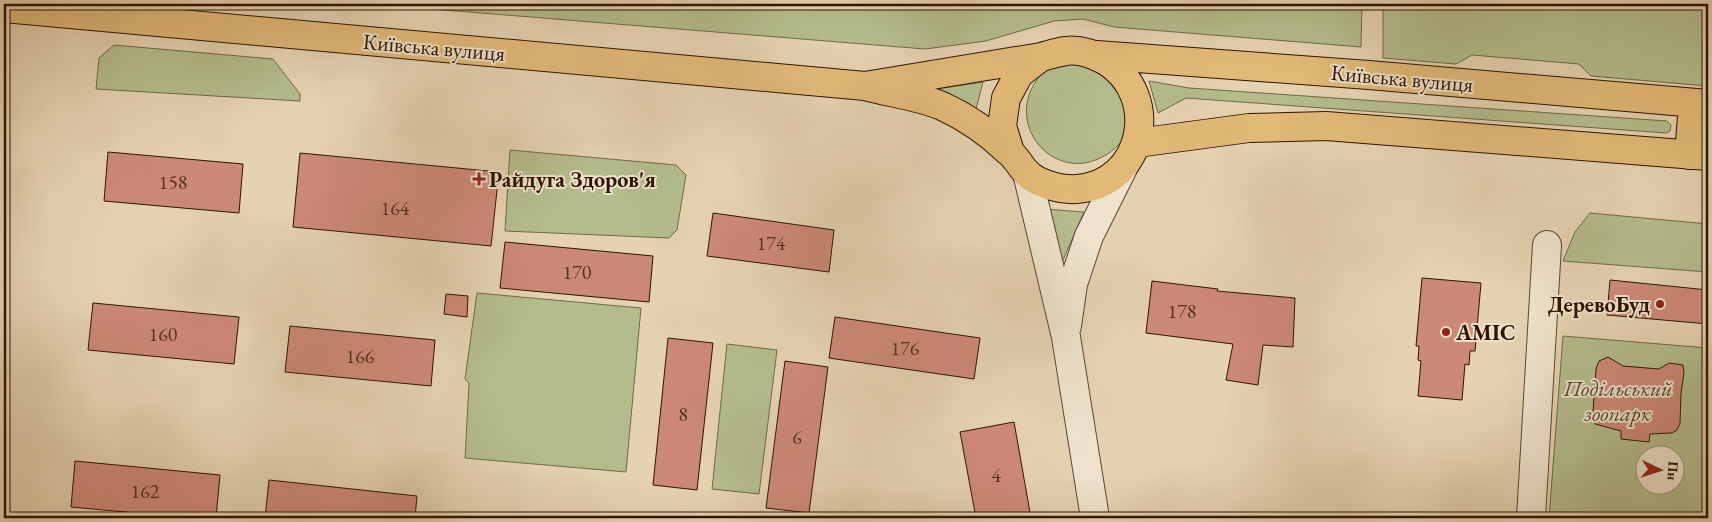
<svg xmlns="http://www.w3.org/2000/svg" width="1712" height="522" font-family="'EB Garamond',serif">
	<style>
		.green { fill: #b4bc8c; stroke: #706846; fill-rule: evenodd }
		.building { fill: #cd8977; stroke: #2d1401 }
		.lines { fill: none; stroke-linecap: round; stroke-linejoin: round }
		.minor-casing { stroke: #5b442d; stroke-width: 30 }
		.major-casing { stroke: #2d1401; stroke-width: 30 }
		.minor { stroke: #eee2cc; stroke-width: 28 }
		.major { stroke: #e2b978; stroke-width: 28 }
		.poi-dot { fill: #8f2418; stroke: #eee2cc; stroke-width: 2 }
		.labels { text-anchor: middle; stroke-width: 4; stroke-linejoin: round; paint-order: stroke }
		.number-label { font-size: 20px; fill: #55311e }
		.street-label { font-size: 22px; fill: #2d1401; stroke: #eee2cc }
		.poi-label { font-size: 22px; font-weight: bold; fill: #2d1401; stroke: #eee2cc; text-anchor: start }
		.park-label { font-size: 22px; font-style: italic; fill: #56462b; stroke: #eee2cc }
	</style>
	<rect width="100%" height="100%" fill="#e5d2b1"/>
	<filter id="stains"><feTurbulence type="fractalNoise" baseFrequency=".004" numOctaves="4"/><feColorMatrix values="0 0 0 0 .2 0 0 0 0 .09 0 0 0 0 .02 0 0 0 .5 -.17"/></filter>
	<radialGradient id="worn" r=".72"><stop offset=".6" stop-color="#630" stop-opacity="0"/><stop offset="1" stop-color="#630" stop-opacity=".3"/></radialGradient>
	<!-- green -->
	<path class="green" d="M 370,4 L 1362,4 L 1361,47 L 1114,27 L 1083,19 L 1054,21 L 986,41 L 925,49 Z
		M 1383,4 L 1654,4 L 1708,8 L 1708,86 L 1591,76 L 1579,64 L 1472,55 L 1456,64 L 1383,58 Z
		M 114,45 L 273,59 L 300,94 L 300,101 L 96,89 L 99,58 Z
		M 1083,59 L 1122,82 C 1123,93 1130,117 1128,127 C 1126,139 1114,151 1104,156 C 1055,184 1005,127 1036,81 C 1040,75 1046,68 1053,65 C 1061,61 1074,61 1083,59 Z
		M 1149,81 L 1189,88 L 1667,121 L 1671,125 L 1670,131 L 1666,133 L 1186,98 L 1158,113 Z
		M 983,82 L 976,109 L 936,89 Z
		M 510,150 L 676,165 L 686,175 L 677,230 L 669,238 L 505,231 Z
		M 1045,209 L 1084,212 L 1056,276 Z
		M 1590,213 L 1708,224 L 1708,272 L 1563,261 L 1575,232 Z
		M 477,293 L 641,308 L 626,472 L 465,458 L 469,383 L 465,379 Z
		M 1563,336 L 1708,348 L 1708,518 L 1549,518 ZM 1644,454 L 1674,454 L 1674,484 L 1644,484 Z
		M 727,344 L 777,350 L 759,494 L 712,489 Z"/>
	<!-- building -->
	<path class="building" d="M 108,152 L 243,164 L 239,213 L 104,201 Z
		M 300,153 L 499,172 L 491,246 L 293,227 Z
		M 713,213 L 834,230 L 829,272 L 707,256 Z
		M 505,242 L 653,256 L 649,302 L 500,288 Z
		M 1422,278 L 1481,283 L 1475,351 L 1470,351 L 1469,365 L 1465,364 L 1462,400 L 1418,396 L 1421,361 L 1418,360 L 1419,346 L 1416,346 Z
		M 1610,280 L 1708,290 L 1708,324 L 1607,315 Z
		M 1152,281 L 1218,289 L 1217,291 L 1295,298 L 1293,347 L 1263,345 L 1258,385 L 1226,380 L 1233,344 L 1146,333 Z
		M 446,294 L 468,296 L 467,317 L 444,314 Z
		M 93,303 L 239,317 L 234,364 L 88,350 Z
		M 835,317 L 980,338 L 974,379 L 829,358 Z
		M 290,326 L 435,340 L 431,386 L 285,372 Z
		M 668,338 L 713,343 L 697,490 L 653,485 Z
		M 1608,357 L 1623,366 L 1659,369 L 1669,363 L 1683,365 L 1684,373 L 1681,393 L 1680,423 L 1677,430 L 1672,433 L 1650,434 L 1649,442 L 1621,439 L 1621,431 L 1595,424 L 1593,412 L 1596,369 L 1599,361 Z
		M 785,361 L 828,367 L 809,513 L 766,508 Z
		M 1014,422 L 1031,518 L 976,518 L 960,432 Z
		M 75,461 L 220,475 L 216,518 L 191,518 L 71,507 Z
		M 269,480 L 417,496 L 415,518 L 265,518 Z"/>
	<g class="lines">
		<defs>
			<path id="minor" d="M 1027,173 L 1066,337 L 1095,518
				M 1067,326 L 1073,284 L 1089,236 L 1125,164
				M 1531,518 L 1547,245"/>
			<path id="major" d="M 4,8 L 865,86 C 890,93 919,96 942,106 C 966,117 989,133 1008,151 C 1015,156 1019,164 1025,171 C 1036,184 1061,190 1077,189 C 1144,184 1162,96 1106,61 C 1095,55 1079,49 1066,51 C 1058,52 1049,55 1041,57 L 865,86
				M 1097,55 L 1369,75 L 1708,104
				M 1137,143 L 1249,128 L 1326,126 L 1708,156
				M 1010,152 L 1002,126 L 1006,98 L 1019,74 L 1041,57
				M 1689,155 L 1693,103"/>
		</defs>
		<!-- minor casing -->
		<use href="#minor" class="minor-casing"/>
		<!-- major casing -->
		<use href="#major" class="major-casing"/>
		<!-- minor -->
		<use href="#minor" class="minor"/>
		<!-- major -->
		<use href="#major" class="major"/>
	</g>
	<!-- markers -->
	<g class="poi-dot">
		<path d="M476.5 171.5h5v5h5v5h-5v5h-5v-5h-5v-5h5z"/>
		<circle cx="1660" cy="304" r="5"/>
		<circle cx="1446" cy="332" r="5"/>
	</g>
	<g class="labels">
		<!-- number labels -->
		<g class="number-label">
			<text x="173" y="189">158</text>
			<text x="395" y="215">164</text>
			<text x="771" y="250">174</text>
			<text x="577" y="279">170</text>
			<text x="1182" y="318">178</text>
			<text x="163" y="341">160</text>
			<text x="905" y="355">176</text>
			<text x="360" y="363">166</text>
			<text x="683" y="421">8</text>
			<text x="797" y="444">6</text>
			<text x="996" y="482">4</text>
			<text x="145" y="498">162</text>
		</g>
		<!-- street labels -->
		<g class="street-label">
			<text transform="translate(434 47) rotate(5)" y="8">Київська вулиця</text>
			<text transform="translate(1402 78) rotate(5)" y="8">Київська вулиця</text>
		</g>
		<!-- poi labels -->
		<g class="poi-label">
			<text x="489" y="187">Райдуга Здоров'я</text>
			<text x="1650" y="312" text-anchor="end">ДеревоБуд</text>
			<text x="1456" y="340">АМІС</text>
		</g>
		<!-- park labels -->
		<g class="park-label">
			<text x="1618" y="396">Подільський<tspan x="1618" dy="25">зоопарк</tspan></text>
		</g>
	</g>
	<!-- margin -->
	<rect width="1712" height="522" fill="none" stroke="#e5d2b1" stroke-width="20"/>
	<rect x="5" y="5" width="1702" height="512" fill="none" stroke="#2d1401" stroke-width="2.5"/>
	<rect x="10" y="10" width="1692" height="502" fill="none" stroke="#2d1401"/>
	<!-- north arrow -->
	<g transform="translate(1660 470) rotate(94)"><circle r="24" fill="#eee2cc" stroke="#a1907b"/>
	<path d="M0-4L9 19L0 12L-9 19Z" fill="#8f2418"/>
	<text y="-8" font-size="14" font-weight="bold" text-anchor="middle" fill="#2d1401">Пн</text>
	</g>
	<rect width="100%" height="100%" filter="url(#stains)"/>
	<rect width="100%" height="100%" fill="url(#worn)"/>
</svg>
